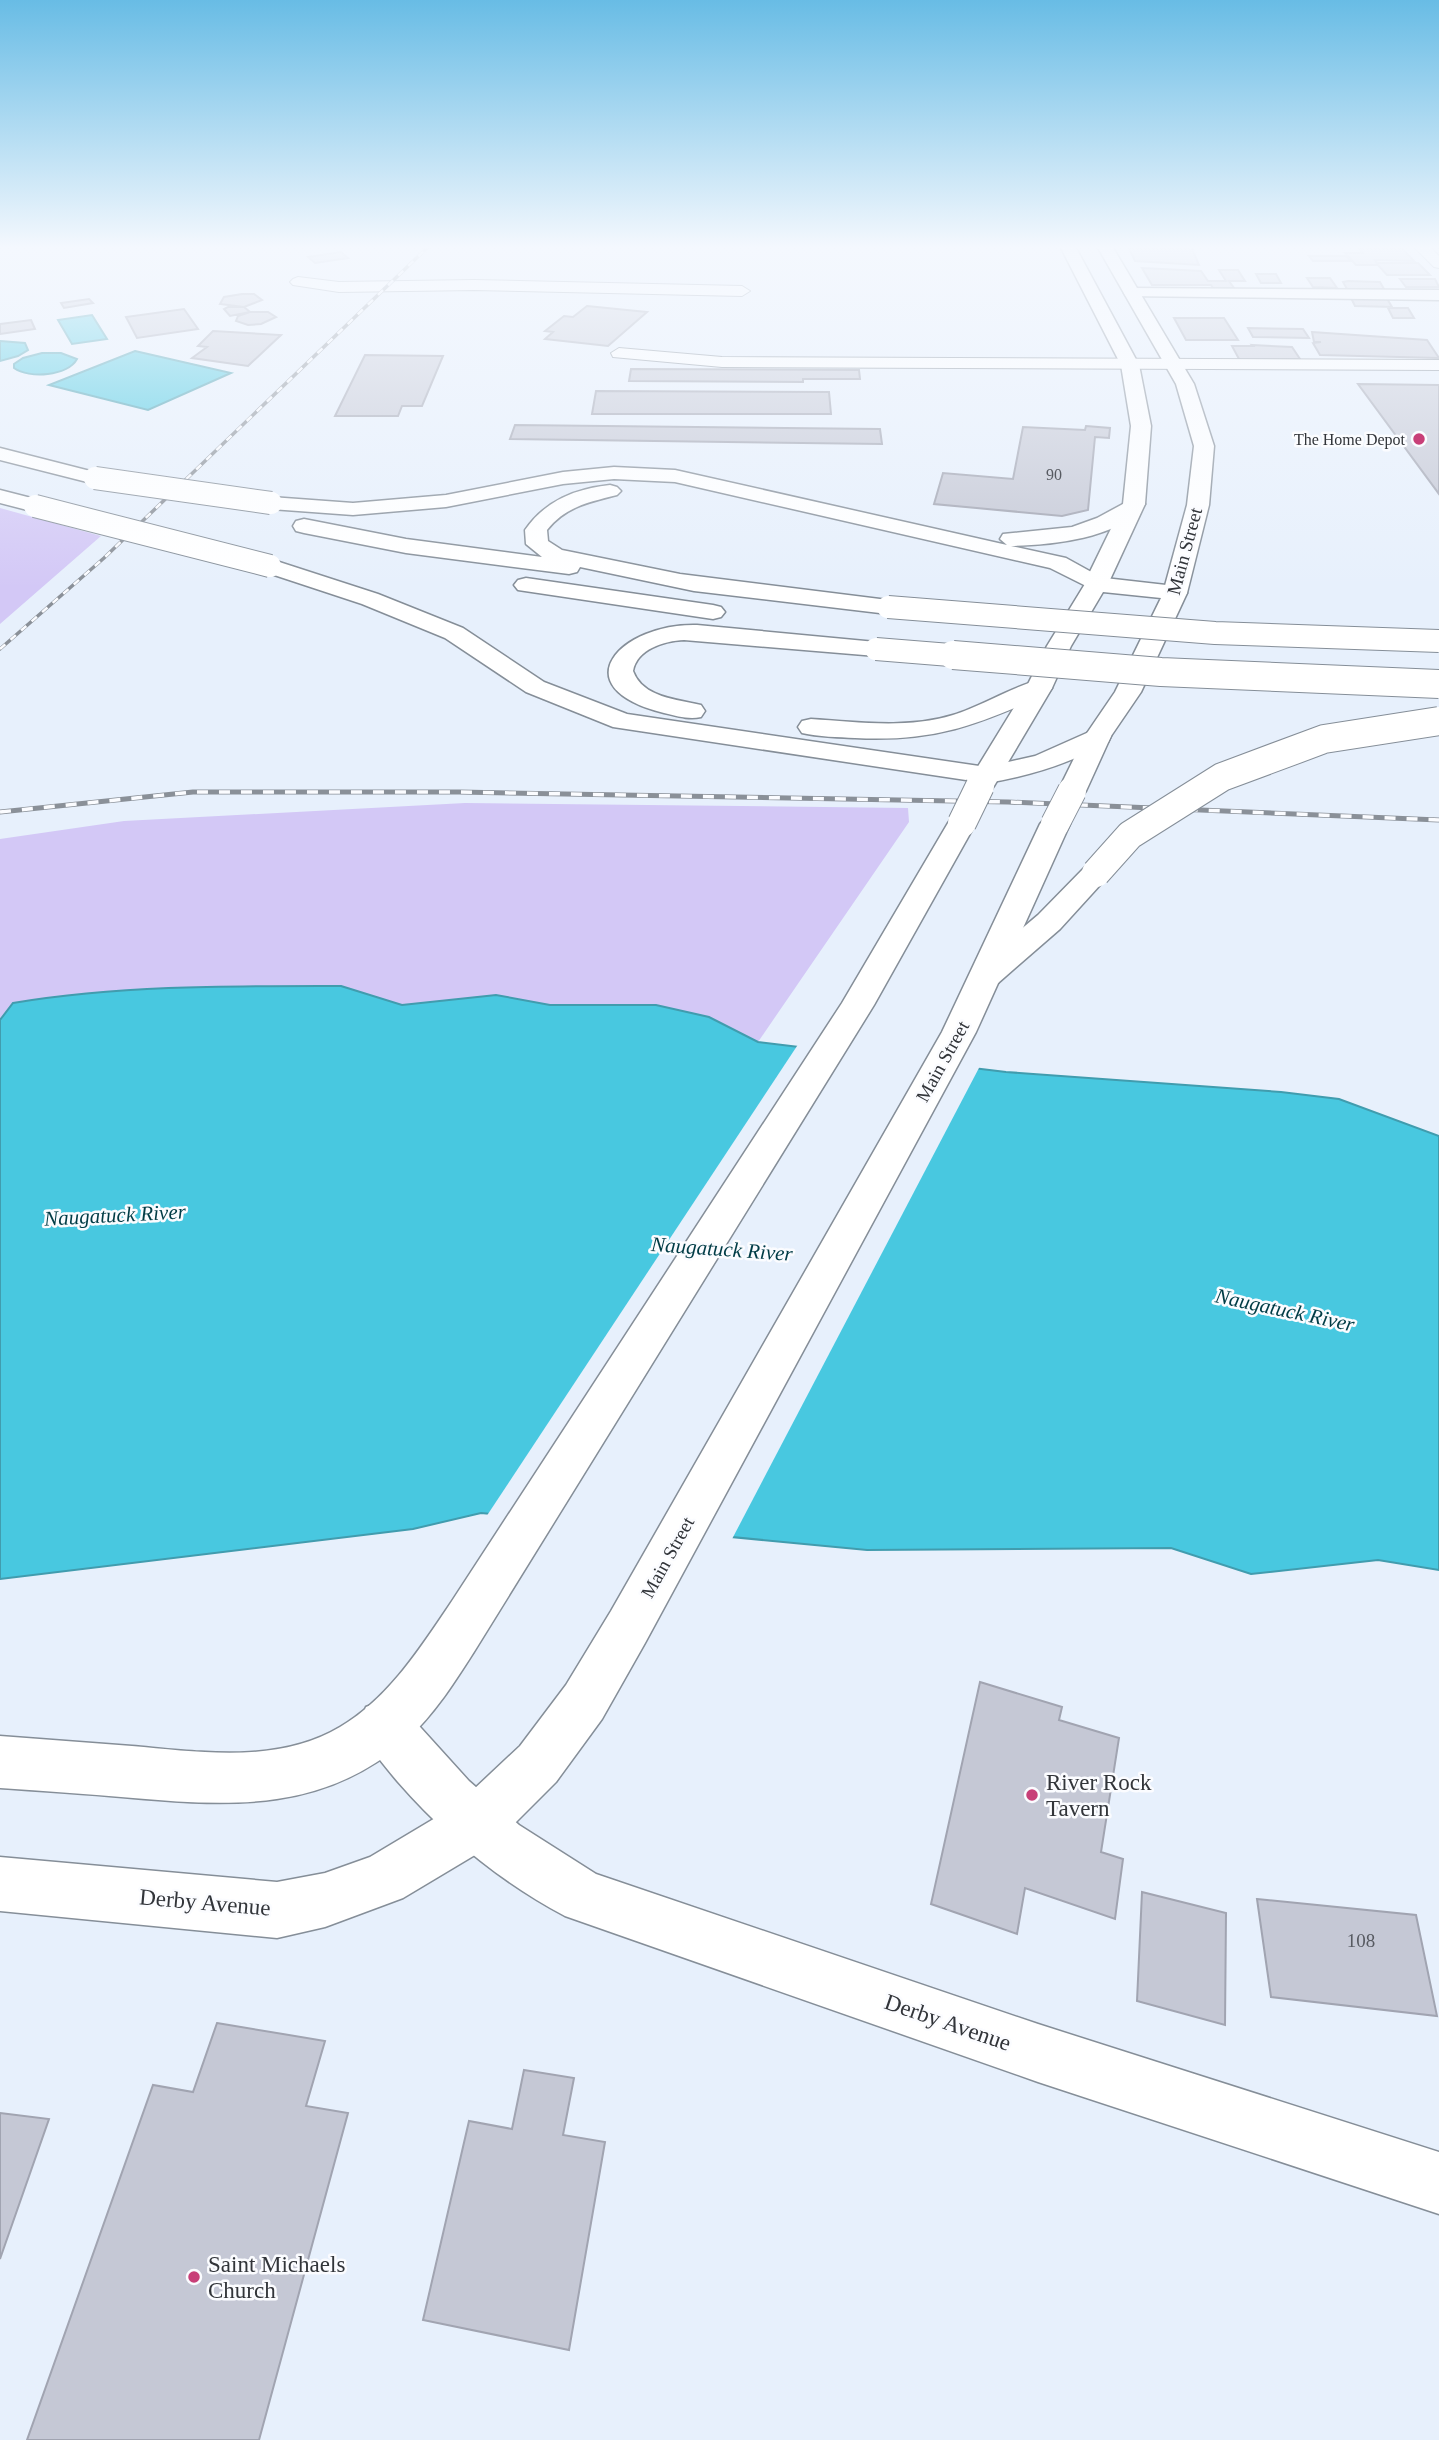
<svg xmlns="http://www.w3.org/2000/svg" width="1439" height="2440" font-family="'Times New Roman',serif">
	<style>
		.green { fill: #d3c8f6 }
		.water { fill: #48c8e0; stroke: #419cae; stroke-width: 2 }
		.pier { fill: #e7f0fc }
		.building { fill: #c5c8d5; stroke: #a1a4b1; stroke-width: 2 }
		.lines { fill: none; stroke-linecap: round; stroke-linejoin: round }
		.minor-casing { stroke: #858e98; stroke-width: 2 }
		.secondary-casing { stroke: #858e98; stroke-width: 3 }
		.primary-casing { stroke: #858e98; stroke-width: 3 }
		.trunk-casing { stroke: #858e98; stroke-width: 3 }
		.motorway-casing { stroke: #858e98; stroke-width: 3 }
		.minor { fill: #fff; fill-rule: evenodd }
		.secondary { fill: #fff; fill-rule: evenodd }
		.primary { fill: #fff; fill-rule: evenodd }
		.trunk { fill: #fff; fill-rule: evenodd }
		.motorway { fill: #fff; fill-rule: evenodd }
		.rail-far1-casing { stroke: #8a9098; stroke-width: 3.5 }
		.rail-casing { stroke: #8a9098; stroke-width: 5 }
		.rail-far1 { stroke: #fbfcff; stroke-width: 2.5; stroke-dasharray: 7; stroke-linecap: butt }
		.rail { stroke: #fbfcff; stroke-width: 3.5; stroke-dasharray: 11; stroke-linecap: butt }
		.trunk-bridge-casing { stroke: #858e98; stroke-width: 30; stroke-linecap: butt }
		.motorway-bridge-far1-casing { stroke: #858e98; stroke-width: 24; stroke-linecap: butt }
		.motorway-bridge-casing { stroke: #858e98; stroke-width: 30; stroke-linecap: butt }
		.trunk-bridge { stroke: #fff; stroke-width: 28 }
		.motorway-bridge-far1 { stroke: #fff; stroke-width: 22 }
		.motorway-bridge { stroke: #fff; stroke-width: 28 }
		.poi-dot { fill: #c83f78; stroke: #fbfcff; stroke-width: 2.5 }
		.labels { text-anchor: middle; stroke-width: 5; stroke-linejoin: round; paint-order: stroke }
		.far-poi-label { font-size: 16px; fill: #32353a; stroke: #fbfcff; text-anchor: end }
		.number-label { font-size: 16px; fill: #575a61 }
		.street-label { font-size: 19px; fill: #32353a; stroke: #fbfcff }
		.near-number-label { font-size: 19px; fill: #575a61 }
		.water-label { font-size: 21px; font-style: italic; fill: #003c46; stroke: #fbfcff }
		.near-poi-label { font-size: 23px; fill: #32353a; stroke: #fbfcff; text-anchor: start }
		.near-street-label { font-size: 23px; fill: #32353a; stroke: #fbfcff }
	</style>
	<rect width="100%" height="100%" fill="#e7f0fc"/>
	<!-- green -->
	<path class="green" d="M 0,508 L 101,536 L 0,624 Z
		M 465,803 L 908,808 L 909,822 L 758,1042 L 709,1017 L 656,1005 L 550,1005 L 496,995 L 402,1005 L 341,986 L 163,988 L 0,1020 L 0,839 L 124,821 Z"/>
	<!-- water -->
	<path class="water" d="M 92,315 L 107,339 L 72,344 L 58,320 Z
		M 0,341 L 25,343 L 28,350 L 18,356 L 0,361 Z
		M 135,351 L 231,373 L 148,410 L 49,385 Z
		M 42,353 L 61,353 L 77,359 C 68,376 29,379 14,368 L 14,364 L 23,358 Z
		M 341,986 L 402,1005 L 496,995 L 550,1005 L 656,1005 L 709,1017 L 758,1042 L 1006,1072 L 1281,1092 L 1339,1099 L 1439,1136 L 1439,1570 L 1378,1560 L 1251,1574 L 1171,1548 L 867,1550 L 481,1513 L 413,1529 L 0,1579 L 0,1020 L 13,1003 C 122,985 231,986 341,986 Z"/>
	<!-- pier -->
	<path class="pier" d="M 799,1043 L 980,1066 L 731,1541 L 486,1517 Z"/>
	<!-- building -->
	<path class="building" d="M 1128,246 L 1191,246 L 1199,265 L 1135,261 Z
		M 1357,246 L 1400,246 L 1414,261 L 1375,260 L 1377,263 L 1418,263 L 1430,275 L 1387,275 L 1378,265 L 1356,265 L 1345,253 L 1363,253 Z
		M 341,252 L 348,258 L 315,263 L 308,257 Z
		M 1309,256 L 1346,256 L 1351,261 L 1313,261 Z
		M 1142,268 L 1201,271 L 1208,281 L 1226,281 L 1219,270 L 1238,270 L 1245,281 L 1229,281 L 1234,288 L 1213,288 L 1211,285 L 1152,285 Z
		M 1256,274 L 1276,274 L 1281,283 L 1261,283 Z
		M 1307,278 L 1330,278 L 1337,288 L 1313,287 Z
		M 1400,279 L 1435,279 L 1439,287 L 1406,287 Z
		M 1348,281 L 1380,282 L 1384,289 L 1347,289 L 1343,282 Z
		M 242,294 L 254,294 L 262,300 L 244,307 L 220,304 L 224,297 Z
		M 1350,296 L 1386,297 L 1392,307 L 1355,306 Z
		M 89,299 L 93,303 L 64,308 L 61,303 Z
		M 587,306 L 647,312 L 608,346 L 545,339 L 553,332 L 545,331 L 564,316 L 573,317 Z
		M 228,307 L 244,307 L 250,312 L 230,316 L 224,309 Z
		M 1388,308 L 1408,308 L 1414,318 L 1393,318 Z
		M 184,309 L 198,329 L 137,338 L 126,317 Z
		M 250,312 L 268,312 L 276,317 L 261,324 L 248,325 L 236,321 L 238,316 Z
		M 1174,318 L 1224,318 L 1238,340 L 1186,340 Z
		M 31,320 L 35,329 L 0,334 L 0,324 Z
		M 1248,328 L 1303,329 L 1309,338 L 1253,337 Z
		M 213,331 L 281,335 L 248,366 L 192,358 L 207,347 L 198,346 Z
		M 1312,332 L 1427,340 L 1439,358 L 1320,355 L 1313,343 L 1321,342 L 1314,342 Z
		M 1252,345 L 1292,347 L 1300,359 L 1239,359 L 1232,346 L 1253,346 Z
		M 365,355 L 443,356 L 422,406 L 402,406 L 398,416 L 335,416 Z
		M 631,369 L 859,370 L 860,379 L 803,379 L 803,382 L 629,381 Z
		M 1358,384 L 1439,385 L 1439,494 Z
		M 596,391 L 829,392 L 831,414 L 592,414 Z
		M 515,425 L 880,429 L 882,444 L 510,439 Z
		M 1086,426 L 1110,428 L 1109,438 L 1095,437 L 1088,510 L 1062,516 L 934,504 L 943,473 L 1013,479 L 1023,427 L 1085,430 Z
		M 980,1682 L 1062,1707 L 1059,1720 L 1119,1738 L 1101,1852 L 1123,1859 L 1115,1919 L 1025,1888 L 1017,1934 L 931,1904 Z
		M 1142,1892 L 1226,1913 L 1225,2025 L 1137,2001 Z
		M 1257,1899 L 1416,1915 L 1437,2016 L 1271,1997 Z
		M 217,2023 L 325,2041 L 306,2106 L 348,2113 L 259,2440 L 27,2440 L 153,2085 L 193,2092 Z
		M 524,2070 L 574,2078 L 563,2135 L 605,2142 L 569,2350 L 423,2320 L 469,2121 L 512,2129 Z
		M 0,2113 L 49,2119 L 0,2259 Z"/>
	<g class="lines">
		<defs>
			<path id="minor" d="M 1413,246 L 1429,246 L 1439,256 L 1439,268 L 1434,267 Z
				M 298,277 L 339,282 L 474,280 L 742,286 L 750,291 L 742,296 L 474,290 L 339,292 L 293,285 L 290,282 L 293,279 Z
				M 619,348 L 722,357 L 1439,360 L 1439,370 L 722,367 L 613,357 L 611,353 Z"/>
			<path id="secondary" d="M 1132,288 L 1439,290 L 1439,300 L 1126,296 L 1124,293 L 1126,290 Z
				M 384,1700 L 402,1707 L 469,1781 L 519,1825 L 596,1874 L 1038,2024 L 1439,2152 L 1439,2214 L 1038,2082 L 565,1916 C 501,1882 446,1837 398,1782 C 383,1764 368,1747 359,1725 L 366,1707 Z"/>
			<path id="primary" d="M 1060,246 L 1075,246 L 1139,365 L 1151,426 L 1145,504 L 1108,584 L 1104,589 L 1088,589 L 1084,584 L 1123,504 L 1131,426 L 1121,365 Z
				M 1097,246 L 1112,246 L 1194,384 L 1214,446 L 1209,505 L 1187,593 L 1183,598 L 1167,598 L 1163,593 L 1187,505 L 1194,446 L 1176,384 Z"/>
			<path id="trunk" d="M 1096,577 L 1175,586 L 1183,588 L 1187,593 L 1141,692 L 1111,736 L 1086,791 L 1082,797 L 1072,799 L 1062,797 L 1058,791 L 1085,736 L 1115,692 L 1161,598 L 1103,592 L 1071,646 L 1052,688 L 994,786 L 990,792 L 980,794 L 970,792 L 966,786 L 1026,688 L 1047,646 L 1088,579 Z
				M 962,814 L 972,817 L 976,823 L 874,1005 L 477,1647 C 456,1680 435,1714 406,1740 C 325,1811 234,1807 133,1798 C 89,1794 44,1791 0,1788 L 0,1736 C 44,1739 88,1743 132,1746 C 201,1752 278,1764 340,1727 C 389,1698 421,1647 452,1601 L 842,1003 L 948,823 L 952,817 Z
				M 1055,815 L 1065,818 L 1070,824 L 976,1032 L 645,1643 L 602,1719 L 556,1782 L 495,1843 L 403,1898 L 325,1927 L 277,1938 L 0,1911 L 0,1857 L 277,1882 L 325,1873 L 370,1857 L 457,1805 L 520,1746 L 566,1685 L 611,1611 L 942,1032 L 1040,824 L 1045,818 Z"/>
			<path id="motorway" d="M 0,448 L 102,474 L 105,478 L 102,482 L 95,484 L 0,460 Z
				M 614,467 L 675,470 L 1007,545 L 1000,539 L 1003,534 L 1072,527 L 1097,518 L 1134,498 L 1142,499 L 1145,504 C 1120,539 1050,545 1011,546 L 1066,558 L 1104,579 L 1108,584 L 1104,589 L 1096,591 L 1050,568 L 675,482 L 614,479 L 563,484 L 446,507 L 353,515 L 271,509 L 263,508 L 260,503 L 263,498 L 271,497 L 353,503 L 446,495 L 563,472 Z
				M 610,485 L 617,487 L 621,491 L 617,495 C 590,502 566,506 547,530 L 548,541 L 562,550 L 680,574 L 888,600 L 896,602 L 900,607 L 896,612 L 888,614 L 694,591 L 580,567 L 577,572 L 569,574 L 406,553 L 304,533 L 296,531 L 293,526 L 296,521 L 304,519 L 406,539 L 542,557 L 526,544 L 525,530 C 546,500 575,489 610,485 Z
				M 0,490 L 43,501 L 46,506 L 43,511 L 35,512 L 0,503 Z
				M 270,559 L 378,594 L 463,628 L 544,682 L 627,714 L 986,767 L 1035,756 L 1098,728 L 1108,730 L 1111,736 L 1108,742 C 1069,764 1030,776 986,783 L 613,727 L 526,692 L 445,638 L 362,604 L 262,571 L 259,566 L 262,561 Z
				M 526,578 L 713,605 L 721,607 L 725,612 L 721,617 L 713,619 L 518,590 L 514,585 L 518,580 Z
				M 697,625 L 876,642 L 885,644 L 888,649 L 885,654 L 876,656 L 684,640 C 664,641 637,649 633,671 C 643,698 677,699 701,705 L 705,711 L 701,717 C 689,720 677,716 664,713 C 560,687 621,623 697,625 Z
				M 1039,680 L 1048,683 L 1052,688 L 1048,693 C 978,725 934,742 855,738 C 838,737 819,737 802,733 L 798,727 L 802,721 L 811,719 C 857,722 908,729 953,715 C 982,706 1009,688 1039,680 Z
				M 1096,864 L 1107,867 L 1111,873 L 1060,929 L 998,983 L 986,986 L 974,983 L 970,976 L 974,969 L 1038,915 L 1085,867 Z"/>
		</defs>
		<!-- minor casing -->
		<use href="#minor" class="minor-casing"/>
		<!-- secondary casing -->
		<use href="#secondary" class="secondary-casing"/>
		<!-- primary casing -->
		<use href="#primary" class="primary-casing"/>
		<!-- trunk casing -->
		<use href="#trunk" class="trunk-casing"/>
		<!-- motorway casing -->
		<use href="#motorway" class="motorway-casing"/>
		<!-- minor -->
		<use href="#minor" class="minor"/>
		<!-- secondary -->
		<use href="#secondary" class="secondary"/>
		<!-- primary -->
		<use href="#primary" class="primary"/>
		<!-- trunk -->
		<use href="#trunk" class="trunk"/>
		<!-- motorway -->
		<use href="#motorway" class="motorway"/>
		<defs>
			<path id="rail-far1" d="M 0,649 L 104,558 L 429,246"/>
			<path id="rail" d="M 0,812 L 193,792 L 459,792 L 1008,802 L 1439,820"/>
		</defs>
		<!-- rail-far1 casing -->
		<use href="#rail-far1" class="rail-far1-casing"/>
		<!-- rail casing -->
		<use href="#rail" class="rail-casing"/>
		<!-- rail-far1 -->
		<use href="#rail-far1" class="rail-far1"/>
		<!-- rail -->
		<use href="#rail" class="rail"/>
		<defs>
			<path id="trunk-bridge" d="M 962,823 L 980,786
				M 1055,824 L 1072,791"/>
			<path id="motorway-bridge-far1" d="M 95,478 L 271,503
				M 35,506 L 270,566
				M 888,607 L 1215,633 L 1439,641
				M 876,649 L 975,657"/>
			<path id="motorway-bridge" d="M 953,655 L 1161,672 L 1439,684
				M 1096,873 L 1130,835 L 1222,777 L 1324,739 L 1439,721"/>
		</defs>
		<!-- trunk-bridge casing -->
		<use href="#trunk-bridge" class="trunk-bridge-casing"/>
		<!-- motorway-bridge-far1 casing -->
		<use href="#motorway-bridge-far1" class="motorway-bridge-far1-casing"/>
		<!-- motorway-bridge casing -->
		<use href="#motorway-bridge" class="motorway-bridge-casing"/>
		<!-- trunk-bridge -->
		<use href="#trunk-bridge" class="trunk-bridge"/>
		<!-- motorway-bridge-far1 -->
		<use href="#motorway-bridge-far1" class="motorway-bridge-far1"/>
		<!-- motorway-bridge -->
		<use href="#motorway-bridge" class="motorway-bridge"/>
	</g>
	<!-- sky -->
	<linearGradient id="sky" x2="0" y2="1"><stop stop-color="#68bce5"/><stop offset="0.42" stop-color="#f4f8fe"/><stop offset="1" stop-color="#f4f8fe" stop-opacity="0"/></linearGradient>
	<rect width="1439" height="588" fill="url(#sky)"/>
	<!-- markers -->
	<g class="poi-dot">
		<circle cx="1419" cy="439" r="7"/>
		<circle cx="1032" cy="1795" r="7"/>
		<circle cx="194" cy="2277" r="7"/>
	</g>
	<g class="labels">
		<!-- far-poi labels -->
		<g class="far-poi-label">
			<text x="1405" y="445">The Home Depot</text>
		</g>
		<!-- number labels -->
		<g class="number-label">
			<text x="1054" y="480">90</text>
		</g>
		<!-- street labels -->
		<g class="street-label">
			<text transform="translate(1184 551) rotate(-75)" y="7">Main Street</text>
			<text transform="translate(942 1061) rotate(-61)" y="7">Main Street</text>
			<text transform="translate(667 1557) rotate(-61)" y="7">Main Street</text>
		</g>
		<!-- near-number labels -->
		<g class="near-number-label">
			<text x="1361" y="1947">108</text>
		</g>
		<!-- water labels -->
		<g class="water-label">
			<text transform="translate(115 1215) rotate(-3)" y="7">Naugatuck River</text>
			<text transform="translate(722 1249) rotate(4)" y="7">Naugatuck River</text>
			<text transform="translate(1285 1310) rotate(12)" y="7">Naugatuck River</text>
		</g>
		<!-- near-poi labels -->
		<g class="near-poi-label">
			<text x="1046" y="1790">River Rock<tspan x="1046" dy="26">Tavern</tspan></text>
			<text x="208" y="2272">Saint Michaels<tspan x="208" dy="26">Church</tspan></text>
		</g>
		<!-- near-street labels -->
		<g class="near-street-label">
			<text transform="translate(205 1902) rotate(5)" y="8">Derby Avenue</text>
			<text transform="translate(948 2022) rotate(19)" y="8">Derby Avenue</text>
		</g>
	</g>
</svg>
